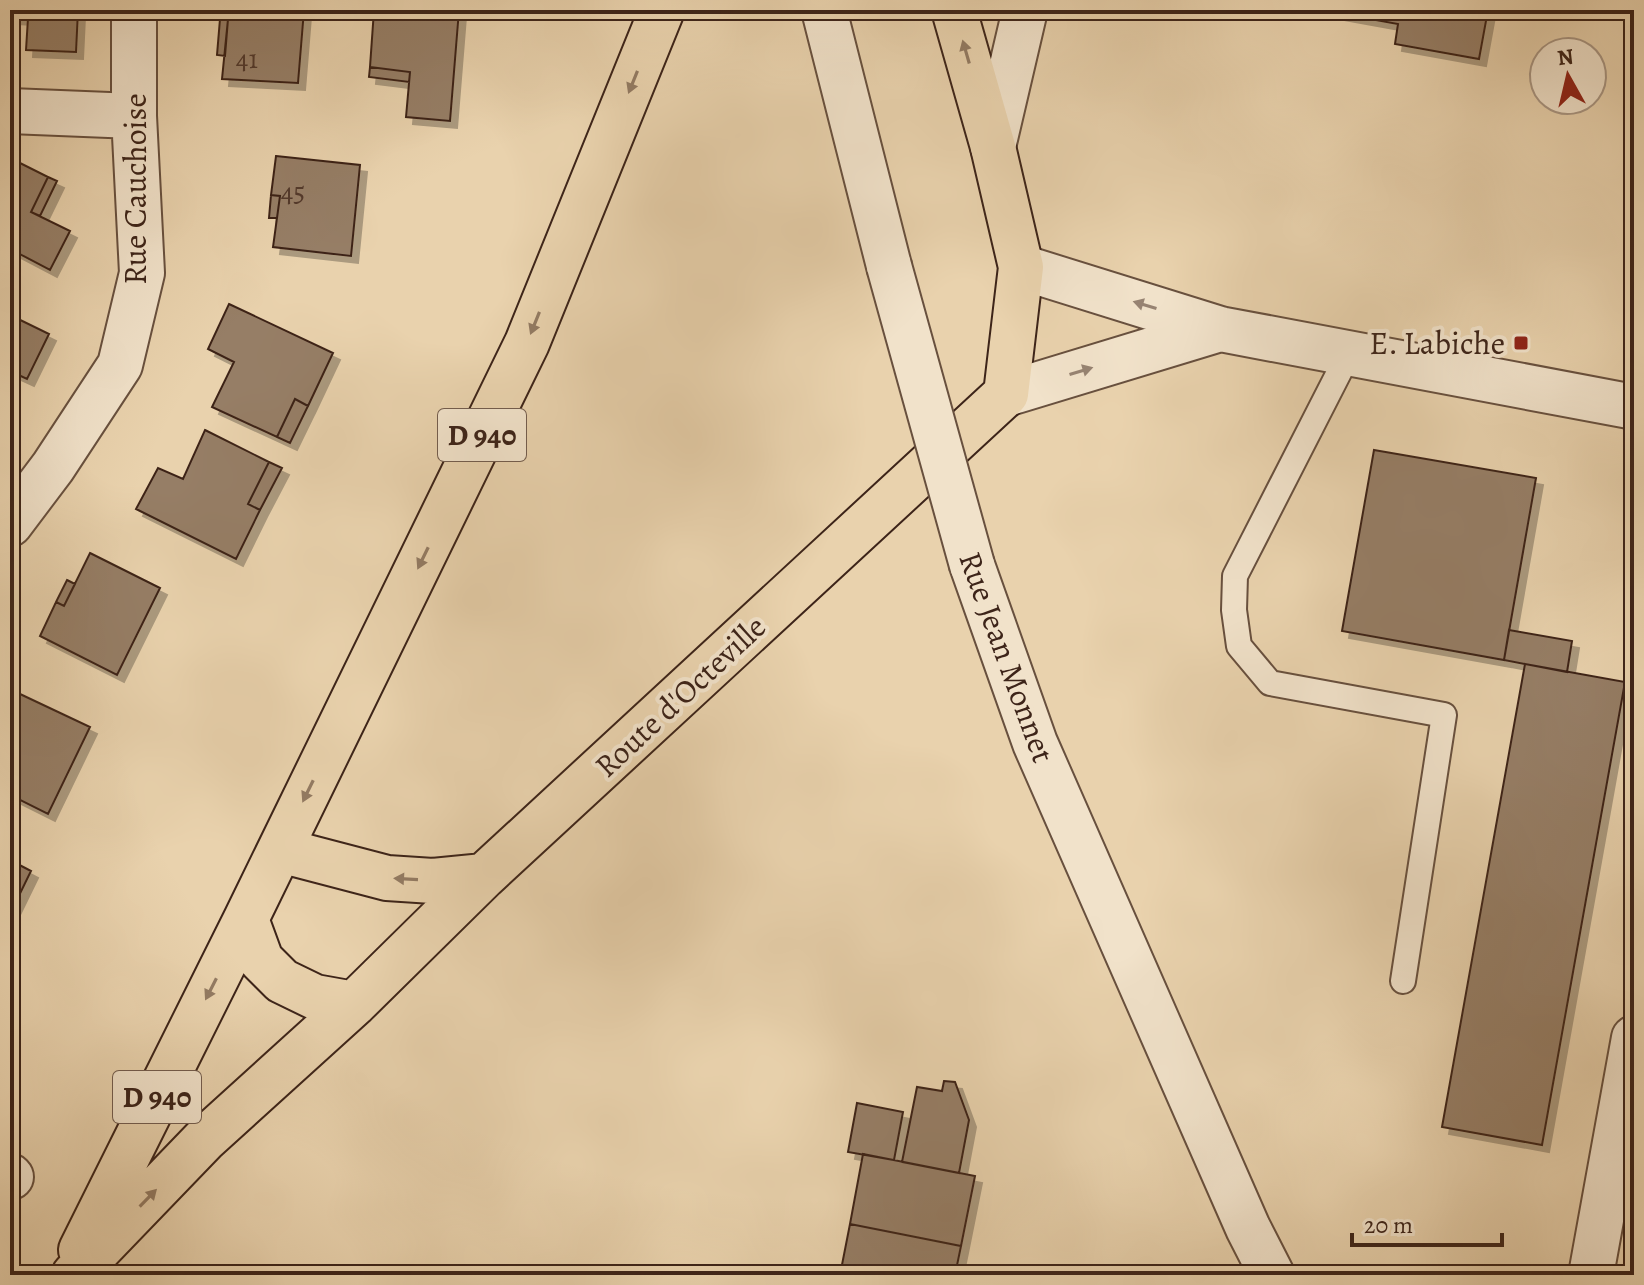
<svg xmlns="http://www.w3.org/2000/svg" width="1644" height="1285" font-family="Alegreya,serif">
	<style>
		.building { fill: #967e66; stroke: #3d2419; stroke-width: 2; filter: url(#shadow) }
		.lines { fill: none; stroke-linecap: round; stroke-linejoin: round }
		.service-casing { stroke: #68503e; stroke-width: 28 }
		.minor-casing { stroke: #68503e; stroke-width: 48 }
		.tertiary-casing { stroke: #68503e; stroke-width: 48 }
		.primary-casing { stroke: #3d2419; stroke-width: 48 }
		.service { stroke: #f1e2ca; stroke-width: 24 }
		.minor { stroke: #f1e2ca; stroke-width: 44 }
		.tertiary { stroke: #f1e2ca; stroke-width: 44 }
		.primary { stroke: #e9d2ad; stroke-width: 44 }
		.tertiary-bridge-casing { stroke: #68503e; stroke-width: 48; stroke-linecap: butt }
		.tertiary-bridge { stroke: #f1e2ca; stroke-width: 44 }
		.oneway { fill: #937b63 }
		.oneway2 { fill: #978372 }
		.poi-dot { fill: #8f2418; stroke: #f1e2ca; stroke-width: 3 }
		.labels { text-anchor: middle; stroke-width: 8; stroke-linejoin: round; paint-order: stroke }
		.number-label { font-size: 28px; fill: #533a2c }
		.shield { fill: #f1e2ca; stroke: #735d4e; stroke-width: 2 }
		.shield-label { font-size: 30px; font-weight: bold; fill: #3d2419 }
		.street-label { font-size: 32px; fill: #3d2419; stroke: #f1e2ca }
		.poi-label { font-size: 32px; fill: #3d2419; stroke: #f1e2ca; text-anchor: end }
	</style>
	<defs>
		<filter id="shadow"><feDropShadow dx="7" dy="7" stdDeviation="0" flood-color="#0004"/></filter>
	</defs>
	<rect width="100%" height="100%" fill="#e9d2ad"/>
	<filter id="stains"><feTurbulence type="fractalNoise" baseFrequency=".0025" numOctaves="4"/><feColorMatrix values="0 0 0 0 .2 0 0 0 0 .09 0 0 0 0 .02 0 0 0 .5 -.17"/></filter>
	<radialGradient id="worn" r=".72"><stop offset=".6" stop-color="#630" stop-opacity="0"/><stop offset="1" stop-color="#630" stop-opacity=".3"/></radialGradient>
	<!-- building -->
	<path class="building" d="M 10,10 L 78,10 L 76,52 L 26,50 L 28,18 L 10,17 Z
		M 221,10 L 304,10 L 298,83 L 222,79 L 228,19 L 220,19 Z
		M 374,10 L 459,10 L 450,121 L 406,117 L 410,72 L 370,67 Z
		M 1338,10 L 1488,10 L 1479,59 L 1395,44 L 1398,24 L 1337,13 Z
		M 220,19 L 228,19 L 225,56 L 217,55 Z
		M 370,67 L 410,72 L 409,82 L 369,77 Z
		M 276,156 L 360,165 L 351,256 L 273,247 L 280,196 L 271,195 Z
		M 10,158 L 48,177 L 31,212 L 70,231 L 50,270 L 10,249 Z
		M 48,177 L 57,181 L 40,216 L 31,212 Z
		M 271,195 L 280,196 L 277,218 L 269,218 Z
		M 229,304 L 333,353 L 308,406 L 295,399 L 277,437 L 212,407 L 234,362 L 208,349 Z
		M 10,315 L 49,334 L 27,379 L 10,371 Z
		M 295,399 L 308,406 L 290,443 L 277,437 Z
		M 205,430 L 269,462 L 248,504 L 260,510 L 236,559 L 136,509 L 158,468 L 183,479 Z
		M 1374,450 L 1536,478 L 1504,660 L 1342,631 Z
		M 269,462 L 282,468 L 260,510 L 248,504 Z
		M 90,553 L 160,588 L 117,675 L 40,636 L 56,602 L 64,606 Z
		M 67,580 L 75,584 L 64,606 L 56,602 Z
		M 1509,630 L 1572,641 L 1567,672 L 1504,660 Z
		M 1525,664 L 1625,682 L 1542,1145 L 1442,1127 Z
		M 20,694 L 90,727 L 48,814 L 10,795 L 10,714 Z
		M 10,860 L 31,871 L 10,914 Z
		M 944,1081 L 955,1082 L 969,1120 L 959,1173 L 902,1162 L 917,1087 L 942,1091 Z
		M 857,1103 L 903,1112 L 894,1160 L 848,1152 Z
		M 863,1154 L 975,1176 L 961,1246 L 850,1224 Z
		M 850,1224 L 961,1246 L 955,1275 L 840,1275 Z"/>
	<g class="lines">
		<defs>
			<path id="service" d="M 1349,353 L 1235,576 L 1234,610 L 1239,646 L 1270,683 L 1444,715 L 1403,981"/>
			<path id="minor" d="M 10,111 L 134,116
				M 993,147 L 1025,10
				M 1021,267 L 1220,329 L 1634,407
				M 1006,394 L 1220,329
				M 10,524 L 53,467 L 120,365 L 142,273 L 134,116 L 134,10
				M 10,1176 L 11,1177
				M 1591,1275 L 1634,1038"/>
			<path id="tertiary" d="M 824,10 L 889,266
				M 972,565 L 1035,743 L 1248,1228 L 1272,1275"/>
			<path id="primary" d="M 280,850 L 387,878 L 433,881 L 484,876
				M 246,919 L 261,960 L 282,981 L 315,997 L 354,1004
				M 81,1250 L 246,919 L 527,343 L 662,10
				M 74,1275 L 204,1140 L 354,1004 L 484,876 L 1006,394 L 1021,267 L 993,147 L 954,10"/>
		</defs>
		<!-- service casing -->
		<use href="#service" class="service-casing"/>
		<!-- minor casing -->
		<use href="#minor" class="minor-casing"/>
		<!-- tertiary casing -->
		<use href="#tertiary" class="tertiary-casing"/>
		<!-- primary casing -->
		<use href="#primary" class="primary-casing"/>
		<!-- service -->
		<use href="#service" class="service"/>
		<!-- minor -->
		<use href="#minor" class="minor"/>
		<!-- tertiary -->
		<use href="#tertiary" class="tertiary"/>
		<!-- primary -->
		<use href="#primary" class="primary"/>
		<defs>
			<path id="tertiary-bridge" d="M 889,266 L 972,565"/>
		</defs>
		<!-- tertiary-bridge casing -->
		<use href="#tertiary-bridge" class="tertiary-bridge-casing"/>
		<!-- tertiary-bridge -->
		<use href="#tertiary-bridge" class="tertiary-bridge"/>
	</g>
	<!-- one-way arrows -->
	<defs><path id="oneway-solid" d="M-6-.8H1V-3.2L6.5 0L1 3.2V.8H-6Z" transform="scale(2)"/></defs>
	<g class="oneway">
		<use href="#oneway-solid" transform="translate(966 52) rotate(-106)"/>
		<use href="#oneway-solid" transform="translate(633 82) rotate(112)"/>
		<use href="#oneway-solid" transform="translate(535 323) rotate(112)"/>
		<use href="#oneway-solid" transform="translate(423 558) rotate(116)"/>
		<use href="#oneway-solid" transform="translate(308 791) rotate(116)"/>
		<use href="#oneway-solid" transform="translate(406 879) rotate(-177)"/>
		<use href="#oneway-solid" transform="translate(211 989) rotate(117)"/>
		<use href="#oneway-solid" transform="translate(148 1198) rotate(-46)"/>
	</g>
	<g class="oneway2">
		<use href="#oneway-solid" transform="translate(1145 305) rotate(-163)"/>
		<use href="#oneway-solid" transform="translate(1081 371) rotate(-17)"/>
	</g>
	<!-- markers -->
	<rect class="poi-dot" x="1513" y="335" width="16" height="16" rx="4"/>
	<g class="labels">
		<!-- number labels -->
		<g class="number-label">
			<text x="247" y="68">41</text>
			<text x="293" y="201">45</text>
		</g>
		<!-- shield labels -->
		<g class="shield">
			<rect x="438" y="409" width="88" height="52" rx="6"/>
			<rect x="113" y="1071" width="88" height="52" rx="6"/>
		</g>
		<g class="shield-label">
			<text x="482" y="445">D 940</text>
			<text x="157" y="1107">D 940</text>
		</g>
		<!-- street labels -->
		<g class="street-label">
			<text transform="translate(135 189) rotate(-90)" y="11">Rue Cauchoise</text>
			<text transform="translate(1007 657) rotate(70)" y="11">Rue Jean Monnet</text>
			<text transform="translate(680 696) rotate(-43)" y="11">Route d'Octeville</text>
		</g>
		<!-- poi labels -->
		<g class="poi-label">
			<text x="1505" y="354">E. Labiche</text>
		</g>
	</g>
	<!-- margin -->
	<rect width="1644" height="1285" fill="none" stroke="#e9d2ad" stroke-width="40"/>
	<rect x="12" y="12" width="1620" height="1261" fill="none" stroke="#3d2419" stroke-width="4"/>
	<rect x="20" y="20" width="1604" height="1245" fill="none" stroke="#3d2419" stroke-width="2"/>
	<!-- north arrow -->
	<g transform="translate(1568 76) rotate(352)"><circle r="38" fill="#f1e2ca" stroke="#a99683" stroke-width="2"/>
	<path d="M0-6L14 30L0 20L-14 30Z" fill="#8f2418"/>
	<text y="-12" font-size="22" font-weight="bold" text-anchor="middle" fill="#3d2419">N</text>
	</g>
	<!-- scale -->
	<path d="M1352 1233v12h150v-12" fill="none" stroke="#3d2419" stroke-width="4"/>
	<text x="1364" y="1233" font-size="24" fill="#3d2419" stroke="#f1e2ca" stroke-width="6" paint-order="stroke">20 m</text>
	<rect width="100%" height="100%" filter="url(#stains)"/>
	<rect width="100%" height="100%" fill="url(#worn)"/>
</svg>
